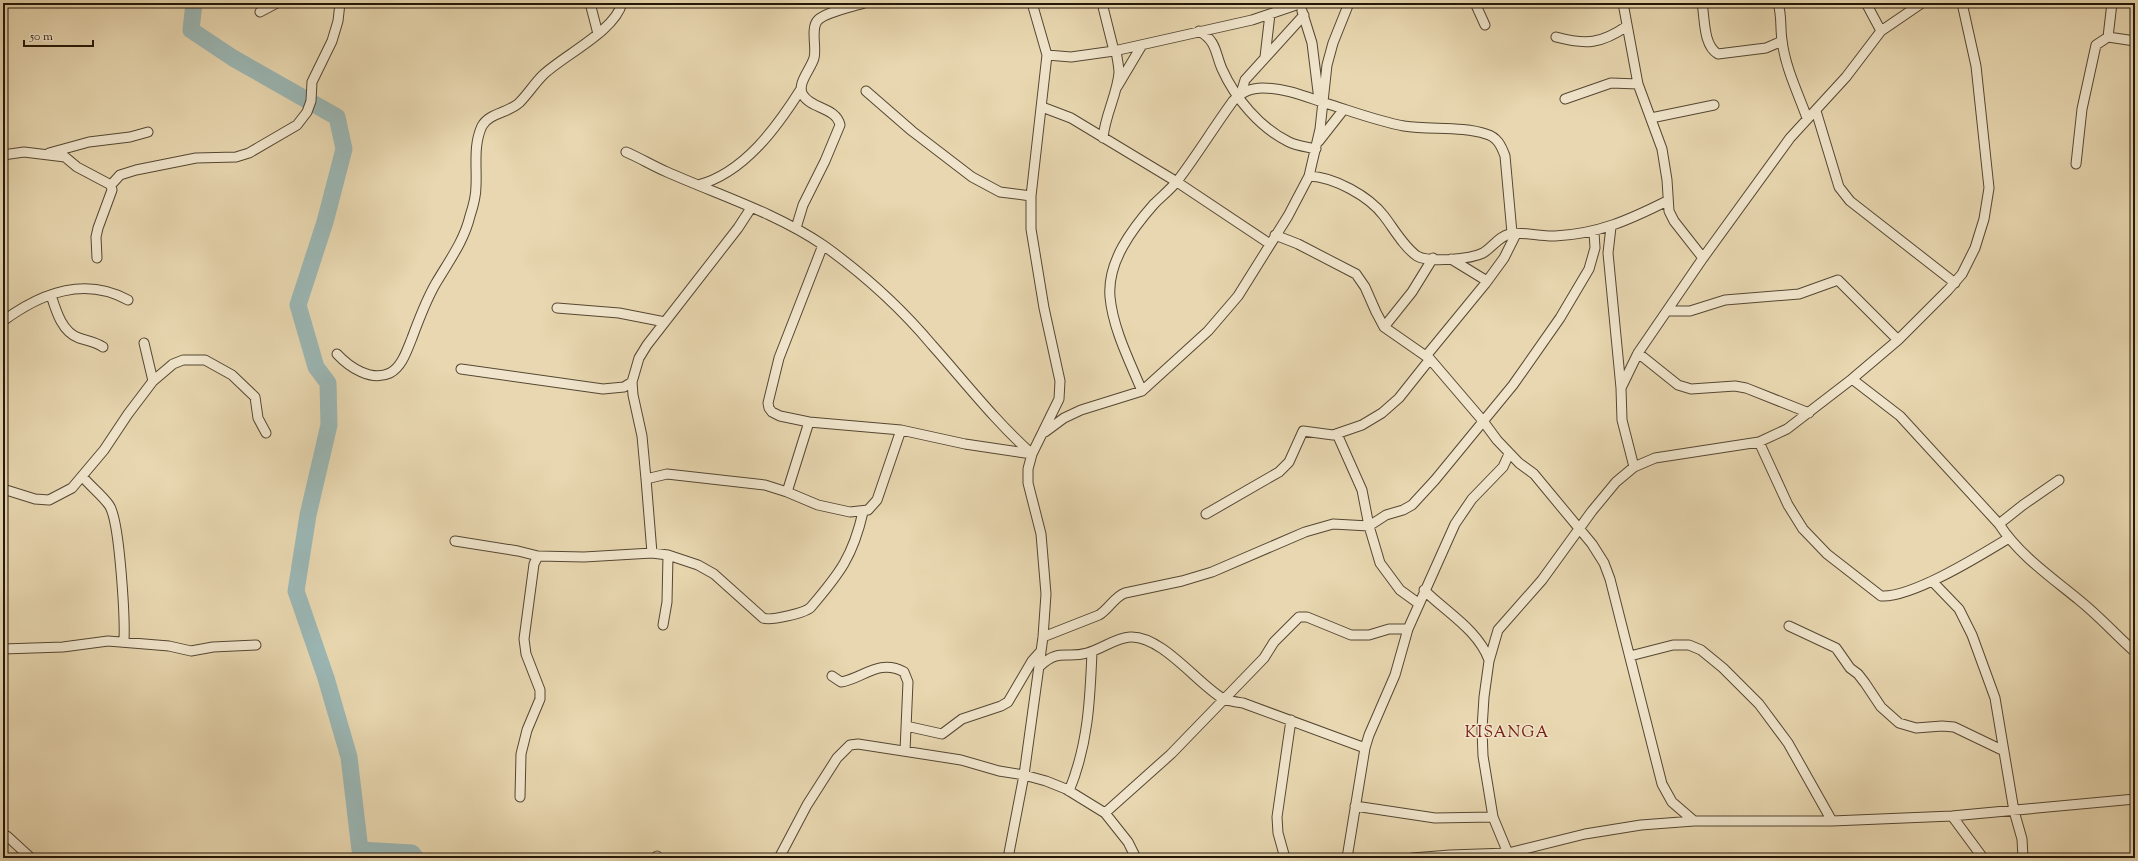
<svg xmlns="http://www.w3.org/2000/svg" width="2138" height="861" font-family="'Sorts Mill Goudy',serif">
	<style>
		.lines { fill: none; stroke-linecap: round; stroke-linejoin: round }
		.river { stroke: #9bb7b5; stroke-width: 17 }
		.street-casing { stroke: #554732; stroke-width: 11 }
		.street { stroke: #f0e5cc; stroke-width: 9 }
		.labels { text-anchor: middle; stroke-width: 3; stroke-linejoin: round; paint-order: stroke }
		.quarter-label { font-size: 16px; letter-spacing: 1px; fill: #7a1f14; stroke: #f0e5cc }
	</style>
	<rect width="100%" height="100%" fill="#e8d7b0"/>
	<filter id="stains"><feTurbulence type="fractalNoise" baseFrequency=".005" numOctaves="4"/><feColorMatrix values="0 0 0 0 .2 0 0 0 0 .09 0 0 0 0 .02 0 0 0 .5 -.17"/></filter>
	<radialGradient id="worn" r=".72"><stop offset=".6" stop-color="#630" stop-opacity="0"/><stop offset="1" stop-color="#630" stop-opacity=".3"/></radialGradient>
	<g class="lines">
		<!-- river -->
		<path class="river" d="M 194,3 L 191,30 L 233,58 L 337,117 L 344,149 L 325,222 L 298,305 L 316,367 L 328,383 L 329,425 L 308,515 L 296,591 L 326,678 L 349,757 L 360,850 L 412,853 L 416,858"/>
		<defs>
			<path id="street" d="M 590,3 L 598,34
				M 1102,3 L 1114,51
				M 1475,3 L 1485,25
				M 1623,3 L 1638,84 L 1662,149 L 1667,180 L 1669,211 L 1674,221 L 1703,258
				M 1702,3 C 1705,19 1703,45 1718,54 L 1766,48 L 1782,41
				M 1778,3 C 1782,16 1780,27 1782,40 C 1785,67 1798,93 1807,118
				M 1866,3 L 1881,31
				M 1302,11 L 1312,43 L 1319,100
				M 260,12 L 277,3
				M 1199,31 C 1217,41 1215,53 1222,69 C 1235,98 1260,128 1289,142 C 1297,146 1308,147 1316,149
				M 1556,37 C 1586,45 1601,44 1627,26
				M 2108,37 L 2112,3
				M 1047,55 L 1071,57 L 1114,51 L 1252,20 L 1302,3
				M 1265,57 L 1270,14
				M 1117,87 L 1142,45
				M 866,91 L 912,131 L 972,177 L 1000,192 L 1031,196
				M 1241,93 L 1245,80 L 1304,15
				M 1565,99 L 1611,83 L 1638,84
				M 1042,107 L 1071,118 L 1177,182 L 1270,244
				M 1816,111 L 1839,187 L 1850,201 L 1955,283
				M 1651,118 L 1714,105
				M 1103,138 C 1105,115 1117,95 1119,73 C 1119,66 1117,58 1116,51
				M 1319,141 L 1344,109
				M 626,152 C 640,158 653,166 667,172 C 719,195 776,213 823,245 C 862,273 901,308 932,345 C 965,382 995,421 1032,454
				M 49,153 L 89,142 L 130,137 L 148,132
				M 3,155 L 24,152 L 65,157 L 77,167 L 111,185 L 120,175 L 136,170 L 196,158 L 236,157 L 249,153 L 297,125 L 307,112 L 311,101 L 312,82 L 332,41 L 338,21 L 340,3
				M 2076,164 L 2082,109 L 2096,45 L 2108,37 L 2135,41
				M 1309,176 C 1334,177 1369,196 1384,216 C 1394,229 1404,247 1417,256 C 1429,263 1471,259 1483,253 C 1493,247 1499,236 1510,234 C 1519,231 1543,237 1555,236 C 1598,234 1629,220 1667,201
				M 698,185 C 744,173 777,127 801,89
				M 1611,227 L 1608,253 L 1621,388 L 1622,420 L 1634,467
				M 796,228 L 803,205 L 825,161 L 840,125 C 836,107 811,109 803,95 C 796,84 811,69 814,58 C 817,48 810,28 818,20 C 826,12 852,7 864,3
				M 1275,235 L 1298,244 L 1356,274 L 1365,287 L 1376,312 L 1384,327 L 1430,359 L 1483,421 L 1497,440 L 1519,463 L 1534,474 L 1592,544 L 1604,563 L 1610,579 L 1662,784 L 1672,802 L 1694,821
				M 823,245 L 779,358 L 768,403 L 769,408 L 772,412 L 780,416 L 809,422 L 901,430 L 965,444 L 1032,454
				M 97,258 L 96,237 L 98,228 L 112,190 L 111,185
				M 1451,259 L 1487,281
				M 51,295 C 56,311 62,332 79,338 C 88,341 96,342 103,347
				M 557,308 L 619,313 L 665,322
				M 1668,311 L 1690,311 L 1725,300 L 1799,294 L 1838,280 L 1898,340
				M 3,321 C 41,293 84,276 128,300
				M 1384,327 L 1412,292 L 1433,258
				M 144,343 L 153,381
				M 1638,353 L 1678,385 L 1691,389 L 1735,386 L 1746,388 L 1809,413
				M 337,354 C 349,367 371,382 390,373 C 402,367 407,350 412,338 C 419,319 426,300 436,283 C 449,261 464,241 470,216 C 473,207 476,196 476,186 C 477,167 473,145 482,126 C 489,113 508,113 519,103 C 528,94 534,84 543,75 C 564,55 615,31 622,3
				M 1426,356 L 1485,284 L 1504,258 L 1516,234
				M 461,369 L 603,389 L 624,387 L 632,382
				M 1852,379 L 1900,416 L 1999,524 C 2019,555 2051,577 2079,600 C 2099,616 2116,635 2135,652
				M 1621,388 L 1638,353 L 1703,258 L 1790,138 L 1846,77 L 1881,31 L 1922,3
				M 1142,391 C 1130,362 1113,329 1110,297 C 1107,262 1132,229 1154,204 C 1162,196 1171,189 1178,180 C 1197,155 1214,127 1233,101 C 1242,92 1250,88 1263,88 C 1285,88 1304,96 1325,103 C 1351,111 1377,121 1404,126 C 1429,130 1463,126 1486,134 C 1497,137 1501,145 1505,156 L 1512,233
				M 1045,432 L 1064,418 L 1081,410 L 1142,391 L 1208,331 L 1238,296 L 1288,216 L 1309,176 L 1320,129 L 1327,65 L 1333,43 L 1349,3
				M 1337,434 L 1362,490 L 1369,526 L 1380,563 L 1400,590 L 1418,603
				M 1759,442 L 1788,505 L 1803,529 L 1827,554 L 1881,596 C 1912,598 1981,555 2009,538
				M 82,476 C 90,486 102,495 109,505 C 120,520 125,620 124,641
				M 646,479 L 642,436 L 633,395 L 632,382 L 639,358 L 647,345 L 738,228 L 751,208
				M 3,489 L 35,499 L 49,500 L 72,488 L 104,450 L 128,414 L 153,381 L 173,364 L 183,360 L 205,360 L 232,375 L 255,397 L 258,418 L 266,433
				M 787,492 L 809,422
				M 1206,514 L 1279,472 L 1289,462 L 1303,431 L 1333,435 L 1362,425 L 1382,413 L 1399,398 L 1430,359
				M 1999,524 L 2023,505 L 2059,480
				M 455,541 L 518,551 L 538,556
				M 652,553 L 646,479 L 667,474 L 765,485 L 787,492 L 818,505 L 850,512 L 868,510 L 877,500 L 901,430
				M 1932,581 L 1959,609 L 1972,635 L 1995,698 L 2014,811 L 2022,839 L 2023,858
				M 1424,590 C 1446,612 1478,630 1489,660
				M 663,625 L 667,602 L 668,555
				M 1789,626 L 1836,648 L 1850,668 L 1858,674 L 1865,683 L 1881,707 L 1899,723 L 1916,728 L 1942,726 L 1954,727 L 2004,751
				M 1043,637 L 1099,615 C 1109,609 1114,597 1125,593 L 1182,581 L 1212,572 L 1305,532 L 1333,524 L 1369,526 L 1386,515 L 1403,510 L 1412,505 L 1435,480 L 1513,385 L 1560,318 L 1589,269 L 1595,248 L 1594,232
				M 3,649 L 63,647 L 108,641 L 169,646 L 191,651 L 213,647 L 256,645
				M 1630,656 L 1673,645 L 1689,645 L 1701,650 L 1723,668 L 1759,704 L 1788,743 L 1832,821
				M 1040,666 C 1059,648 1066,659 1087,653 C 1102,649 1115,638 1130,637 C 1161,635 1197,683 1222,698 C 1228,701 1236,702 1243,703 L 1365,748
				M 832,676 L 841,682 C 862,679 879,658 904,672 L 908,682 L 905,751
				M 906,726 L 942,734 L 962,719 L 1001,706 L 1008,702 L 1032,661 L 1041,651
				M 1069,791 C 1088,745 1090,701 1092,652
				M 520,797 L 521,754 L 527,730 L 540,699 L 540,690 L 526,654 L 524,639 L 534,564 L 538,556 L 584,557 L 652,553 L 668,555 L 698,565 L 714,574 L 763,618 C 770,621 806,613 811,607 C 840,573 853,556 863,512
				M 1355,806 L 1435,818 L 1493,817
				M 1105,813 L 1171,754 L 1264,658 L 1274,642 L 1299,617 L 1307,617 L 1351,635 L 1369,635 L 1389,629 L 1408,629
				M 1952,816 L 1983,858
				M 3,835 L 7,836 L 31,858
				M 657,858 L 657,856
				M 779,858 L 807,805 L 837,758 L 850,745 L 858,744 L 961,760 L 999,771 L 1024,775 L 1046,781 L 1066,789 L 1105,813 L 1128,842 L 1136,858
				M 1008,858 L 1024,775 L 1043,637 L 1046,594 L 1041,534 L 1028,483 L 1028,469 L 1032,454 L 1059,399 L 1060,381 L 1044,308 L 1031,229 L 1031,196 L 1047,55 L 1032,3
				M 1285,858 L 1278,833 L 1277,817 L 1291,720
				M 1347,858 L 1365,748 L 1369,735 L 1395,675 L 1408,629 L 1455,524 L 1472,499 L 1503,467 L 1509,454
				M 1412,858 L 1450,855 L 1508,853 L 1585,834 L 1641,825 L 1694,821 L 1832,821 L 1952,816 L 2135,799
				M 1510,858 L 1493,817 L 1483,756 L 1482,729 L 1484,697 L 1489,661 L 1498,630 L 1542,580 L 1592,511 L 1616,482 L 1634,467 L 1655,458 L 1759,442 L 1787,429 L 1852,379 L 1898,340 L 1948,290 L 1962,274 L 1975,248 L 1984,219 L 1989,188 L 1976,66 L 1962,3"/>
		</defs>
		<!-- street casing -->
		<use href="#street" class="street-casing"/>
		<!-- street -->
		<use href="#street" class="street"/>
	</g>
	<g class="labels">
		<!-- quarter labels -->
		<g class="quarter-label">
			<text x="1507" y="737">KISANGA</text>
		</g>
	</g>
	<!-- margin -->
	<rect width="2138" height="861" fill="none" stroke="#e8d7b0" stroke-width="16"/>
	<rect x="4" y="4" width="2130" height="853" fill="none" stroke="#241708" stroke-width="2"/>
	<rect x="8" y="8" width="2122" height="845" fill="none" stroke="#241708"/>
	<!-- scale -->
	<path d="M24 40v6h69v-6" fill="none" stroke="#241708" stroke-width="2"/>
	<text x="30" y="40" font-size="12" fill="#241708" stroke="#f0e5cc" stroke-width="3" paint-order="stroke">50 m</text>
	<rect width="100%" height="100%" filter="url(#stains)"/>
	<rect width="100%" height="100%" fill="url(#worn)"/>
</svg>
